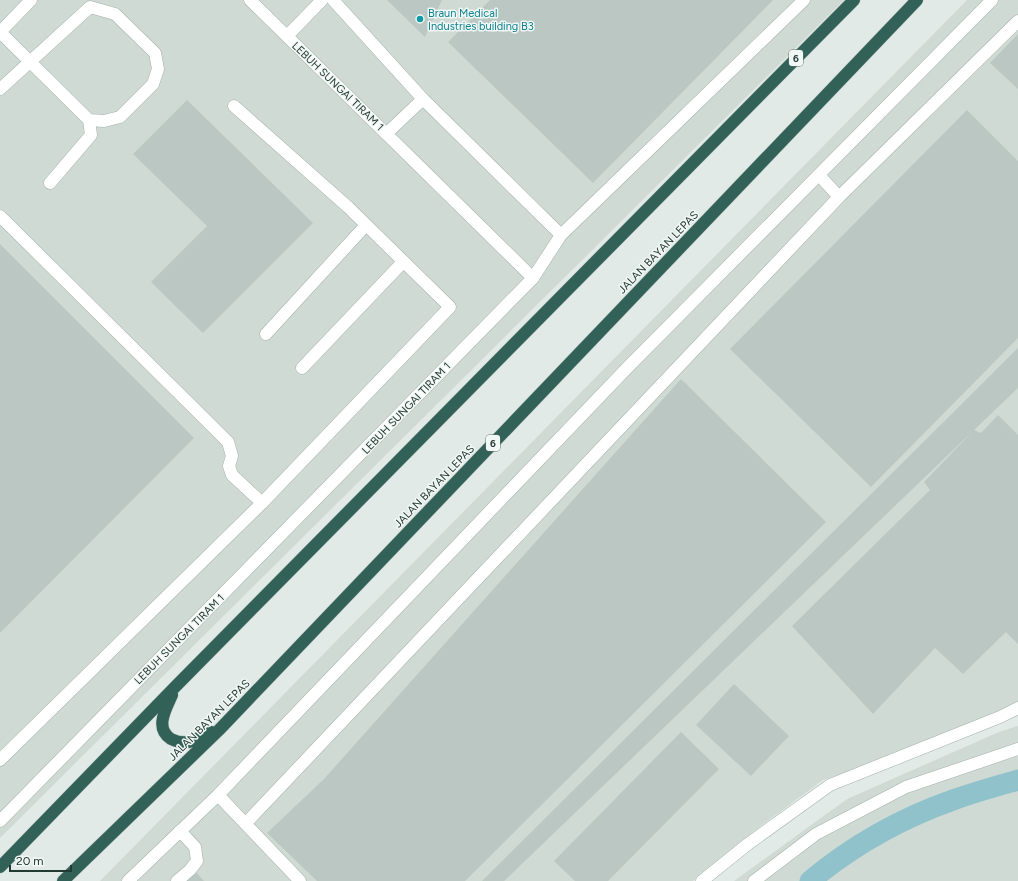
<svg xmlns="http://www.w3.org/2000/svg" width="1018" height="881" font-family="Figtree,sans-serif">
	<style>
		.built { fill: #d0dad5 }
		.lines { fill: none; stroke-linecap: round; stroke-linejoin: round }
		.canal { stroke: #8fc2ca; stroke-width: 21 }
		.building { fill: #bac7c2 }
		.lane-casing { stroke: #a4b1ad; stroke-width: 13 }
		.street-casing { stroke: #a4b1ad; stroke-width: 13 }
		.highway-casing { stroke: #bdc4c2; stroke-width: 13 }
		.lane { stroke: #fff; stroke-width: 12 }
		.street { stroke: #fff; stroke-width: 12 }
		.highway { stroke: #326257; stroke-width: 12 }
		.culture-dot { fill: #0f9aa8; stroke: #f1f7f4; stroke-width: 1.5 }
		.labels { text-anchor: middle; stroke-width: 3; stroke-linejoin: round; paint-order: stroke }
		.shield { fill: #f1f7f4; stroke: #61726d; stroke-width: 1 }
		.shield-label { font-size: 10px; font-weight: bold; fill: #233933 }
		.culture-label { font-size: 11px; fill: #0d838f; stroke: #f1f7f4; text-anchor: start }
		.street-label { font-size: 11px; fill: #233933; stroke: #f1f7f4 }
	</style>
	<rect width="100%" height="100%" fill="#e1eae6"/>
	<!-- built -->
	<path class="built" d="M 0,0 L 844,0 L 0,838 Z
		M 967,0 L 1018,0 L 1018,716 L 823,780 L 745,838 L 693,881 L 100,881 Z
		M 1018,726 L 1018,881 L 734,881 L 847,799 L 999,732 Z"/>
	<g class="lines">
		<!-- canal -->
		<path class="canal" d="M 810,881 C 852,846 902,818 953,800 C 975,792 997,786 1018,780"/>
	</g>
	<!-- building -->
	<path class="building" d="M 387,0 L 442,0 L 425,37 Z
		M 490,0 L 773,0 L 593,183 L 448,42 Z
		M 1018,34 L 1018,89 L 990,63 Z
		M 187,100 L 313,223 L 203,333 L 151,282 L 207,226 L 133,154 Z
		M 967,110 L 1018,161 L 1018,338 L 871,487 L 730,349 Z
		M 0,244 L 194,438 L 0,633 Z
		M 1018,348 L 1018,388 L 974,430 L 981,433 L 998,415 L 1018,435 L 1018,644 L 1006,632 L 963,674 L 935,648 L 873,714 L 792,626 L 930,490 L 924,482 L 973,431 L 504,881 L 482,881 Z
		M 681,379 L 826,522 L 465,881 L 317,881 L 267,833 L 324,779 Z
		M 734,684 L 789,736 L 751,776 L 696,725 Z
		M 681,732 L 719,769 L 608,881 L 575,881 L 554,861 Z
		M 195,871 L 204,881 L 183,881 Z"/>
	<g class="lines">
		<defs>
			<path id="lane" d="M 333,0 L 423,99 L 561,235
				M 287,36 L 322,0
				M 0,89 L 90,7 L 115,14 L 155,53 L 158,69 L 153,84 L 120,117 L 104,121 L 89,120 L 0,32
				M 386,134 L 423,99
				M 819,175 L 839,197
				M 50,183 L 91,135 L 89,120
				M 0,216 L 228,442 L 232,456 L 229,466 L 232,475 L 262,503
				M 533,278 L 561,235 L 804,0
				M 266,334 L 366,225
				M 302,368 L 403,262
				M 0,760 L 262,503 L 450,307 L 348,207 L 234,106
				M 218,795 L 300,881
				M 246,823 L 839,197 L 1018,21
				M 177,881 L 190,870 L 197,861 L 195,847 L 180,831
				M 702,881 L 748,844 L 830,785 L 1000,717 L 1018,708
				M 754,881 L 816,834 L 906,787 L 1018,749"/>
			<path id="street" d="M 0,32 L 31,0
				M 0,821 L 533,278 L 250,0
				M 128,881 L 218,795 L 628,367 L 992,0"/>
			<path id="highway" d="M 172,695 C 166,709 154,728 171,739 C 177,742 183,743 189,742 C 197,739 205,735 212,732
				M 0,867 L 175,687 L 854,0
				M 63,881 L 219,730 L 917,0"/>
		</defs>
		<!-- lane casing -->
		<use href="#lane" class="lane-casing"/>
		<!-- street casing -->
		<use href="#street" class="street-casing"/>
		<!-- highway casing -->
		<use href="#highway" class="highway-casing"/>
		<!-- lane -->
		<use href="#lane" class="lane"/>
		<!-- street -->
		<use href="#street" class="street"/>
		<!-- highway -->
		<use href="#highway" class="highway"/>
	</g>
	<!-- markers -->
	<circle class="culture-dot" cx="420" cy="19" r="4"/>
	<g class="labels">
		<!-- shield labels -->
		<g class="shield">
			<rect x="789" y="50" width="14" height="16" rx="3"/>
			<rect x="486" y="435" width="14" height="16" rx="3"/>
		</g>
		<g class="shield-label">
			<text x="796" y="62">6</text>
			<text x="493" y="447">6</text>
		</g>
		<!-- culture labels -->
		<g class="culture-label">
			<text x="428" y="17">Braun Medical<tspan x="428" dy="13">Industries building B3</tspan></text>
		</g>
		<!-- street labels -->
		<g class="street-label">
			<text transform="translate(338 86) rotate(44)" y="4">LEBUH SUNGAI TIRAM 1</text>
			<text transform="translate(658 252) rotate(-46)" y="4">JALAN BAYAN LEPAS</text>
			<text transform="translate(406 408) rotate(-46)" y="4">LEBUH SUNGAI TIRAM 1</text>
			<text transform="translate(434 486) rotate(-46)" y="4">JALAN BAYAN LEPAS</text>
			<text transform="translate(179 639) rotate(-45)" y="4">LEBUH SUNGAI TIRAM 1</text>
			<text transform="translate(209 720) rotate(-45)" y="4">JALAN BAYAN LEPAS</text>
		</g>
	</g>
	<!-- scale -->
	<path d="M10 865v6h61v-6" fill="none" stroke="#233933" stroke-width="2"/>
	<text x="16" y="865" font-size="12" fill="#233933" stroke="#f1f7f4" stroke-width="3" paint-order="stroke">20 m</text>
</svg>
